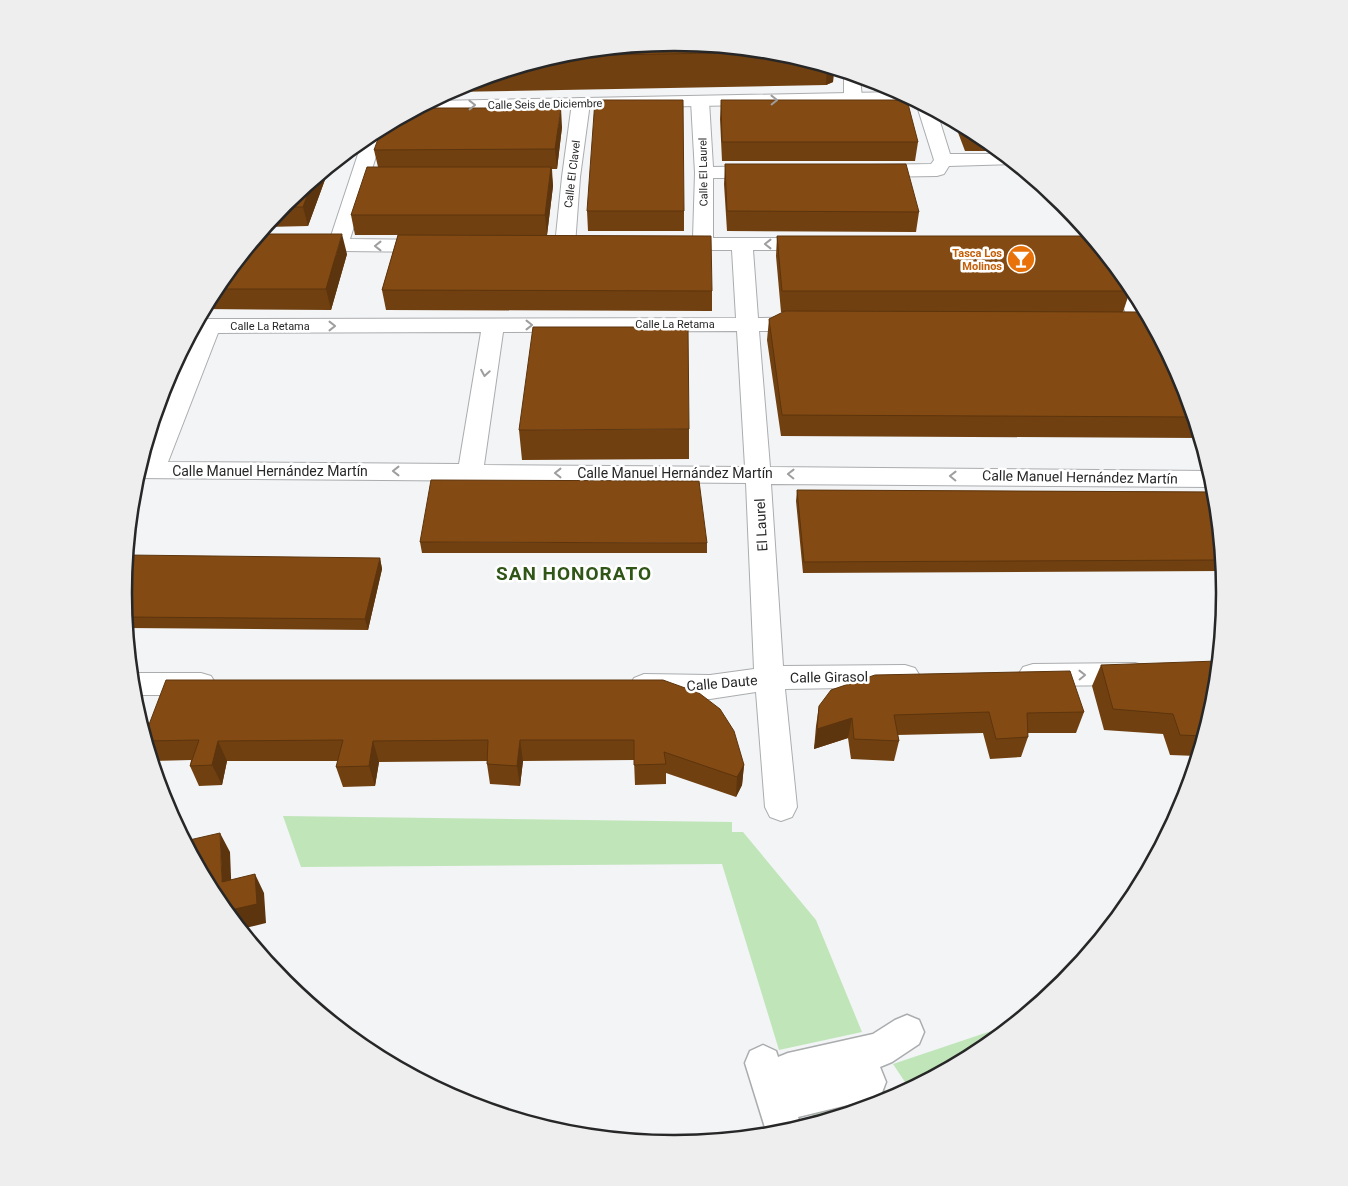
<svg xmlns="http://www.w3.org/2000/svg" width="1348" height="1186" font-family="Roboto,sans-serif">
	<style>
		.green { fill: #c0e5b9 }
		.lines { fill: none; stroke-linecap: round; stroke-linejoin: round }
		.pedestrian-casing { stroke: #aaacae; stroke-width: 3 }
		.minor-casing { stroke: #aaacae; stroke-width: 2 }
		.tertiary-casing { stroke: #aaacae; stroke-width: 2 }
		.pedestrian { fill: #fff; fill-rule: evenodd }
		.minor { fill: #fff; fill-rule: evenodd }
		.tertiary { fill: #fff; fill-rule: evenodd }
		.wall { fill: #714010 }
		.shaded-wall { fill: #5c340d }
		.building { fill: #834b13; stroke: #5c340d }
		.oneway { stroke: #9e9e9e }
		.labels { text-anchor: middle; stroke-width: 5; stroke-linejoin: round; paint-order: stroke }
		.far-street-label { font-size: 11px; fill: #272728; stroke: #fff }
		.far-food-label { font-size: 11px; font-weight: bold; fill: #c56008; stroke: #fff; text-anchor: end }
		.street-label { font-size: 14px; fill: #272728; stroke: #fff }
		.district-label { font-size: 19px; font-weight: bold; letter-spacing: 1px; fill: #2f5517; stroke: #fff }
		.rim { fill: none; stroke: #272728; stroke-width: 2.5 }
	</style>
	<rect width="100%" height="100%" fill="#f2f4f6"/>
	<!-- green -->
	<path class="green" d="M 283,816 L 732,822 L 732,832 L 743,832 L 816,920 L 862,1032 L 779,1050 L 722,864 L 301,867 Z
		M 1012,1024 L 980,1051 L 909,1088 L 893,1064 Z
		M 881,1085 L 891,1098 L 824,1120 L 780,1103 Z"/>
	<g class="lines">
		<defs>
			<path id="pedestrian" d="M 1115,267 L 1132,287 L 1154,328 L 1150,332 L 1143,334 L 1136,332 L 1132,328 L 1109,272 Z
				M 907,1015 L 919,1020 L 924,1032 L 919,1044 L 892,1062 L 880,1067 L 886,1082 L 881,1095 L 868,1100 L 798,1117 L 801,1127 L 781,1133 L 767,1134 L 745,1063 L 750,1051 L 763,1045 L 776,1051 L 778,1057 L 788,1053 L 873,1034 L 895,1020 Z"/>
			<path id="minor" d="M 844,72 L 860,77 L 862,98 L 859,102 L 853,103 L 847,102 L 844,98 Z
				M 700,96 L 706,97 L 709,101 L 713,167 L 762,166 L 769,168 L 771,172 L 769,176 L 762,178 L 713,178 L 713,238 L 815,238 L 822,240 L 825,244 L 822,248 L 815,250 L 753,250 L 758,318 L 807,317 L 815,319 L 818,324 L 815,329 L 807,331 L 759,331 L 770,467 L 1209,471 L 1214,486 L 1212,487 L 771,484 L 783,666 L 905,665 L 915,668 L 920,676 L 915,684 L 905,687 L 785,689 L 797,807 L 792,817 L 781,821 L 770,817 L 765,807 L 756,692 L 710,699 L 644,698 L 634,694 L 629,686 L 634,678 L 644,674 L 710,675 L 754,669 L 746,483 L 136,478 L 141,462 L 196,333 L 192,332 L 199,319 L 736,318 L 732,250 L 673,250 L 666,248 L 663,244 L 666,240 L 693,238 L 695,173 L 691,101 L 694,97 ZM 737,331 L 745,467 L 484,465 L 503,332 ZM 481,332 L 459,464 L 168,462 L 218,333 Z
				M 581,98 L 587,99 L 590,103 L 580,177 L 575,245 L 572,249 L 565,251 L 558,249 L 555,245 L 562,177 L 572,103 L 575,99 Z
				M 919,103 L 937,112 L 950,154 L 1003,154 L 1015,164 L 949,166 L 944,174 L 937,176 L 870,177 L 863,175 L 861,171 L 863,167 L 870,165 L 931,164 L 934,160 L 917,106 Z
				M 382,128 L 384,131 L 350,239 L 432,240 L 439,242 L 442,246 L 439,250 L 432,252 L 247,250 L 256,239 L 330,239 L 363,139 Z
				M 1135,663 L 1145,666 L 1150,674 L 1145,682 L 1135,685 L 1033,686 L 1023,683 L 1018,675 L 1023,667 L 1033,664 Z
				M 131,673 L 201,673 L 211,676 L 216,684 L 211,692 L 201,695 L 134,695 Z"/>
			<path id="tertiary" d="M 899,92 L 914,100 L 908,102 L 423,111 L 417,109 L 433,101 Z"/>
		</defs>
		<!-- pedestrian casing -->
		<use href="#pedestrian" class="pedestrian-casing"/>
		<!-- minor casing -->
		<use href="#minor" class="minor-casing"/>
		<!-- tertiary casing -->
		<use href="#tertiary" class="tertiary-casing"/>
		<!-- pedestrian -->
		<use href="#pedestrian" class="pedestrian"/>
		<!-- minor -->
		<use href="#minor" class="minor"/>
		<!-- tertiary -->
		<use href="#tertiary" class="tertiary"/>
	</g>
	<!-- wall -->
	<path class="wall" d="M 674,42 L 782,53 L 834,69 L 833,82 L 826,85 L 450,92 L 464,84 L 567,53 Z
		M 866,79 L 883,84 L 867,84 Z
		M 721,100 L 918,142 L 915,161 L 722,161 L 720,119 Z
		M 954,122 L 980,135 L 998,151 L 965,151 Z
		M 562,127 L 557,169 L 552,169 L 553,186 L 547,235 L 712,291 L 712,311 L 386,310 L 382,290 L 398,235 L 355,235 L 351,215 L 378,167 L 374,150 Z
		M 725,164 L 919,212 L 916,232 L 727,231 L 724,184 Z
		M 330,166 L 308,226 L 266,227 L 285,204 Z
		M 587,211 L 684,211 L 684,231 L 588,231 Z
		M 777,236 L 1130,291 L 1123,312 L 1183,383 L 1199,438 L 781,436 L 767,340 L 769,319 L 784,312 L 781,312 L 776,256 Z
		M 347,254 L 331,310 L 204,309 L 216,287 Z
		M 689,429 L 689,459 L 522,460 L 519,430 Z
		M 797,490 L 1215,492 L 1222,571 L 803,573 L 796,501 Z
		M 420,542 L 707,543 L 707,553 L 422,553 Z
		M 380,558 L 382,569 L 368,630 L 127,628 L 124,593 Z
		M 1101,665 L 1214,701 L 1197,756 L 1170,755 L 1163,734 L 1104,730 L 1092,686 Z
		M 663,680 L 744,765 L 742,785 L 736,797 L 666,773 L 666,784 L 635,785 L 634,760 L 523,761 L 520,786 L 490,784 L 487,764 L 487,761 L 379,762 L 375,786 L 343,787 L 336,767 L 338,761 L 227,761 L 222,785 L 199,786 L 190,766 L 191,760 L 153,761 L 145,735 Z
		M 819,706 L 1084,712 L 1076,733 L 1028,733 L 1028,737 L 1021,757 L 990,759 L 983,733 L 897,735 L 899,741 L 894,761 L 851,759 L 848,738 L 814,749 L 816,726 Z"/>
	<!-- shaded-wall -->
	<path class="shaded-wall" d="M 827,67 L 834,69 L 833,82 L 826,85 Z
		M 561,108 L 562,127 L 557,169 L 555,149 Z
		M 330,166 L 308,226 L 303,207 L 313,180 Z
		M 551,167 L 553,186 L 547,235 L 545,215 Z
		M 342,234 L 347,254 L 331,310 L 326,289 Z
		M 380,558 L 382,569 L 368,630 L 365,619 Z
		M 852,718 L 848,738 L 814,749 L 817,729 Z
		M 520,740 L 523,761 L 520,786 L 517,766 Z
		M 218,741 L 227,761 L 222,785 L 212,765 Z
		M 373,741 L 379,762 L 375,786 L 369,766 Z
		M 744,765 L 742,785 L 736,797 L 737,777 Z
		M 220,833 L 230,852 L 232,901 L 222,882 Z
		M 255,874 L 264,893 L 266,923 L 241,929 L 226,911 Z"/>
	<!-- building -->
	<path class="building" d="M 674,42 L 771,52 L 557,56 L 567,53 Z
		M 595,100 L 683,100 L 684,211 L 587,211 Z
		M 721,100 L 907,100 L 918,142 L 722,142 Z
		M 419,108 L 561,108 L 555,149 L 374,150 L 382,128 Z
		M 725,164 L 906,164 L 919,212 L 727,211 Z
		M 367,167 L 551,167 L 545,215 L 351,215 Z
		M 313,180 L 303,207 L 282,207 L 285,204 Z
		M 260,234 L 342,234 L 326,289 L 215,289 Z
		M 398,235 L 711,236 L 712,291 L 382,290 Z
		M 777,236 L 1090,236 L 1123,277 L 1130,291 L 782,291 Z
		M 785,311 L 1145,312 L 1183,383 L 1193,417 L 782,415 L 769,319 Z
		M 533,327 L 688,327 L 689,429 L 519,430 Z
		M 431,480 L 699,481 L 707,543 L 420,542 Z
		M 797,490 L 1215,492 L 1221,560 L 804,562 Z
		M 127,555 L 380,558 L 365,619 L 126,617 L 124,593 Z
		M 1218,661 L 1214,701 L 1211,711 L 1209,711 L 1210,714 L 1203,736 L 1180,735 L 1173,714 L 1113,709 L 1101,665 Z
		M 1070,671 L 1084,712 L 1027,713 L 1028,737 L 996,739 L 989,712 L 894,715 L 899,741 L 854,739 L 852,718 L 817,729 L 819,706 L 831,690 L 875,675 Z
		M 166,680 L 663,680 L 699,693 L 720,709 L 734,731 L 744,765 L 737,777 L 664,752 L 666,764 L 634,765 L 634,740 L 520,740 L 517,766 L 487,764 L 488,740 L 373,741 L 369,766 L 336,767 L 343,740 L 218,741 L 212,765 L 190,766 L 199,740 L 146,741 L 145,735 Z
		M 220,833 L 222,882 L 255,874 L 257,904 L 226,911 L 216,899 L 185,841 Z"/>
	<!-- one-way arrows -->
	<defs><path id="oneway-chevron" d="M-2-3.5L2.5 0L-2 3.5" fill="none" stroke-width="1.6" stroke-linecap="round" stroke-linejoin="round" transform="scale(1.25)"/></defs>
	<g class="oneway">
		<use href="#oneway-chevron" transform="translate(774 100) rotate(-1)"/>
		<use href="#oneway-chevron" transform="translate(472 105) rotate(-1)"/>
		<use href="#oneway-chevron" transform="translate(768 244) rotate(180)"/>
		<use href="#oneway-chevron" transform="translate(378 246) rotate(-180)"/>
		<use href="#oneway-chevron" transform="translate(529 325)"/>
		<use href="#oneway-chevron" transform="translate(332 326)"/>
		<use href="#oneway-chevron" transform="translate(485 373) rotate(99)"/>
		<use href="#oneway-chevron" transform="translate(396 471) rotate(-180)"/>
		<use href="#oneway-chevron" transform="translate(558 473) rotate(-180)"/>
		<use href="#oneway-chevron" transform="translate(791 474) rotate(-179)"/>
		<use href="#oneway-chevron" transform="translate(953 476) rotate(-179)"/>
		<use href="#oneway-chevron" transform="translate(1082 675) rotate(-1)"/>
	</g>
	<!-- icons -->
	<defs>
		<symbol id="bar-disc" viewBox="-11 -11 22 22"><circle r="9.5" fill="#e8710a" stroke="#fff"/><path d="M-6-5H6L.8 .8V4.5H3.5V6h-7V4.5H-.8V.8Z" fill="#fff"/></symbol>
	</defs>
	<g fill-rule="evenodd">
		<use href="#bar-disc" x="1005" y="243" width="32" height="32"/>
	</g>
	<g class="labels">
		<!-- far-street labels -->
		<g class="far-street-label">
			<text transform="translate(545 104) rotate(-1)" y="4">Calle Seis de Diciembre</text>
			<text transform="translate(703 172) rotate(-91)" y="4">Calle El Laurel</text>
			<text transform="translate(572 174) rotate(-83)" y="4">Calle El Clavel</text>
			<text x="675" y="328">Calle La Retama</text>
			<text x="270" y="330">Calle La Retama</text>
		</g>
		<!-- far-food labels -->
		<g class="far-food-label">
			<text x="1002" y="257">Tasca Los<tspan x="1002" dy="13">Molinos</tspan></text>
		</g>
		<!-- street labels -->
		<g class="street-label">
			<text x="270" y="476">Calle Manuel Hernández Martín</text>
			<text x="675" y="478">Calle Manuel Hernández Martín</text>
			<text transform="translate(1080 477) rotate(1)" y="5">Calle Manuel Hernández Martín</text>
			<text transform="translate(761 525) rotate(-93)" y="5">El Laurel</text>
			<text transform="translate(829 677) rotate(-1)" y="5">Calle Girasol</text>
			<text transform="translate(722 683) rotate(-5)" y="5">Calle Daute</text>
		</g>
		<!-- district labels -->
		<g class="district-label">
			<text x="574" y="580">SAN HONORATO</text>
		</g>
	</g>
	<!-- crop -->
	<path d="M0 0H1348V1186H0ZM132 593a542 542 0 1 1 1084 0a542 542 0 1 1-1084 0Z" fill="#eee" fill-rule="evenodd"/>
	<path class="rim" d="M132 593a542 542 0 1 1 1084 0a542 542 0 1 1-1084 0Z"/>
</svg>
